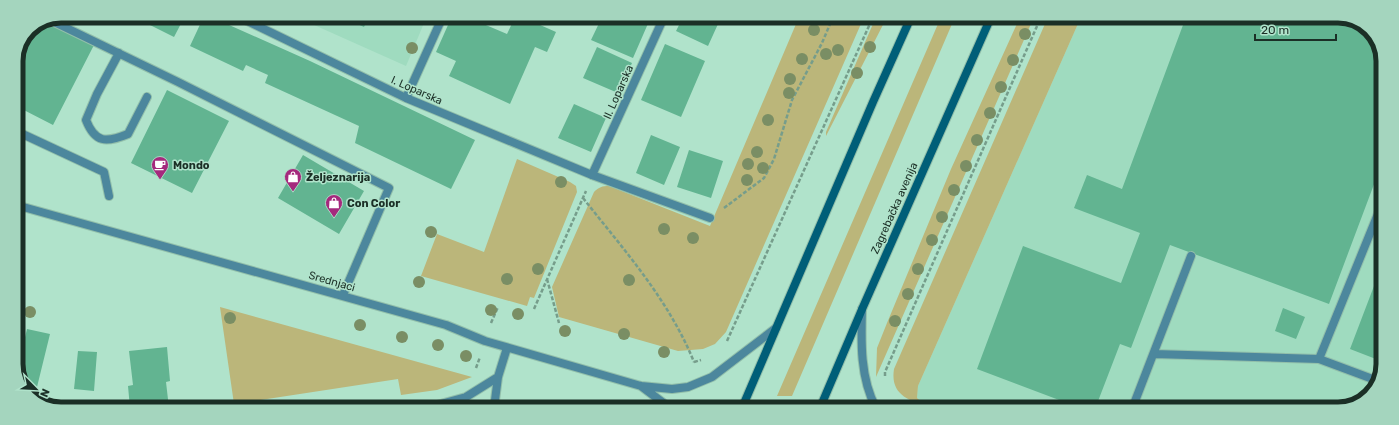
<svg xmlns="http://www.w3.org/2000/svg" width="1399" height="425" font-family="Rubik,sans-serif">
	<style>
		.built { fill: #9fdbbf }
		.green { fill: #bbb67a }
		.building { fill: #62b491 }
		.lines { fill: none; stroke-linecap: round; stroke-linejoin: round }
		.service-casing { stroke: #92bfaa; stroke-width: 10 }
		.minor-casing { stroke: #92bfaa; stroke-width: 10 }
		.tertiary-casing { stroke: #92bfaa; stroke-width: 10 }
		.secondary-casing { stroke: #92bfaa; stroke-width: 10 }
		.path { stroke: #769d8b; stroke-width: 2.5; stroke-dasharray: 4 2; stroke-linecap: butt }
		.service { stroke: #4c879d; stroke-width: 8 }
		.minor { stroke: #4c879d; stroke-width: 8 }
		.tertiary { stroke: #4c879d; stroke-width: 8 }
		.secondary { stroke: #005e78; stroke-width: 8 }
		.tree { fill: #7a8e64 }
		.labels { text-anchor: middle; stroke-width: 3; stroke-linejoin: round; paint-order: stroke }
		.street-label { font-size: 11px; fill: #1b2f26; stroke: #b0e3cb }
		.poi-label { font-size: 11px; font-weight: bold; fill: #1b2f26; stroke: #b0e3cb; text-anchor: start }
		.rim { fill: none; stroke: #1b2f26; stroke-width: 5 }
	</style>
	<rect width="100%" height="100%" fill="#b0e3cb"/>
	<!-- built -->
	<path class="built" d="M 294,16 L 427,16 L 406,66 Z
		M 1081,17 L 1350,18 L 1372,31 L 1383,58 L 1381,376 L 1366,400 L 1338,409 L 937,409 L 928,407 L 917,398 L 918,386 Z"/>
	<!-- green -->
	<path class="green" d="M 799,17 L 864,17 L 726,332 L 715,344 L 703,349 L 678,351 L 559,317 L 552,287 L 594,192 C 599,187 602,186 609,186 L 710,226 Z
		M 876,17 L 887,17 L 826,136 L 826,132 Z
		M 941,17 L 955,17 L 792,396 L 777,396 Z
		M 1020,17 L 1034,17 L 876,377 L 877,348 L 887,323 L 951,169 Z
		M 1048,17 L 1081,17 L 918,386 L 917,398 L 928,407 C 908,400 890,394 894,369 Z
		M 517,159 L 570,182 L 576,186 L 577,192 L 534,298 L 530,297 L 527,306 L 421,276 L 437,234 L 484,252 Z
		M 220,307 L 472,377 L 437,390 L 401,395 L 398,379 L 234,404 Z"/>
	<!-- building -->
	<path class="building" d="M 142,16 L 185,16 L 174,37 L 140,20 Z
		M 204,16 L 209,16 L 310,61 L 475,140 L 451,189 L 355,143 L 359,126 L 265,83 L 268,75 L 246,65 L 243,71 L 190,46 Z
		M 340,16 L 369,16 L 364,27 Z
		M 452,16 L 467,17 L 507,34 L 515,17 L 522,17 L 556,32 L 547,52 L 535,47 L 510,104 L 449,76 L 456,61 L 436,52 Z
		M 602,17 L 644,17 L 650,19 L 633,58 L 591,40 Z
		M 683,17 L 702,17 L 718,24 L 708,46 L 676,31 Z
		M 1186,17 L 1350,18 L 1372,31 L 1383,58 L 1382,163 L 1329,304 L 1170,245 L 1131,348 L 1120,344 L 1095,409 L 1083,409 L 977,369 L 1023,246 L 1121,283 L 1140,233 L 1074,208 L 1087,175 L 1122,189 Z
		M 47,22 L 94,45 L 53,125 L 16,106 L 16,61 L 29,29 Z
		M 665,44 L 705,61 L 681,117 L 641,100 Z
		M 597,47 L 632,63 L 618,93 L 583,78 Z
		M 167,90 L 229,121 L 192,193 L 131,163 Z
		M 574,104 L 606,118 L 591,152 L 558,138 Z
		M 651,135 L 680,147 L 664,185 L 636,173 Z
		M 689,150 L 723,161 L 711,198 L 677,187 Z
		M 303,155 L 364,191 L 339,234 L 278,198 Z
		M 1382,265 L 1381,358 L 1381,361 L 1350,349 Z
		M 1283,308 L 1305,317 L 1296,339 L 1275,331 Z
		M 27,329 L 50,334 L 37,387 L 22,384 L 17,370 Z
		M 167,347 L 170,381 L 166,382 L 169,408 L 130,408 L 128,386 L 133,385 L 129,351 Z
		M 78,351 L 97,352 L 94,391 L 74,389 Z"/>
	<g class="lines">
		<defs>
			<path id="service" d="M 50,20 L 178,82 L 389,188 L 343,295
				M 119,53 L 97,94 L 86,120 C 95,143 106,143 128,134 L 147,97
				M 16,131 L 104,172 L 109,196
				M 592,175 L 710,218
				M 1154,354 L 1319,359 L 1382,204
				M 1319,359 L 1378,381
				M 1132,409 L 1191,256"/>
			<path id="minor" d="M 237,16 L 406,98 L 592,175 L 664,17
				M 406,98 L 443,16
				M 426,408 L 466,397 L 498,377
				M 494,408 L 498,377 L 507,348"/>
			<path id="tertiary" d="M 16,205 L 446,325 L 485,341 L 641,386 L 672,389 L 688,387 L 712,377 L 776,328
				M 862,309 C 861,342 860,378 876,408
				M 641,386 L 670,408"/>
			<path id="secondary" d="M 742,408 L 873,102 L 911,17
				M 820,408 L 863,307 L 991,17"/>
		</defs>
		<!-- service casing -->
		<use href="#service" class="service-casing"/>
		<!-- minor casing -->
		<use href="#minor" class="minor-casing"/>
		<!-- tertiary casing -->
		<use href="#tertiary" class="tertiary-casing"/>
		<!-- secondary casing -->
		<use href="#secondary" class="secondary-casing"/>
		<!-- path -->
		<path class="path" d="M 583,198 C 624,250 669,300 694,362
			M 724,208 L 764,178 L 774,159 L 792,100 L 822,43 L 833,17
			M 547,279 L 559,323
			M 534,309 L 586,191
			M 491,323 L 498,307
			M 727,341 L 873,17
			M 694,362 L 701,360
			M 476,368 L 480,357
			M 885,376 L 885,372 L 1041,17
			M 702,400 L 702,408
			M 703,406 L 715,408"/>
		<!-- service -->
		<use href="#service" class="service"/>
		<!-- minor -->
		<use href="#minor" class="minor"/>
		<!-- tertiary -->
		<use href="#tertiary" class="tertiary"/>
		<!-- secondary -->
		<use href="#secondary" class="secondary"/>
	</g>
	<!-- trees -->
	<g class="tree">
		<circle cx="814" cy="30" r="6"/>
		<circle cx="1025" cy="34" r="6"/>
		<circle cx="870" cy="47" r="6"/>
		<circle cx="412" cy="48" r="6"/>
		<circle cx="838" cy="50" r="6"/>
		<circle cx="826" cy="54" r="6"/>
		<circle cx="802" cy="59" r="6"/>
		<circle cx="1013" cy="60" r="6"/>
		<circle cx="857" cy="73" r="6"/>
		<circle cx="790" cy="79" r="6"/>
		<circle cx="1001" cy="87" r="6"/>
		<circle cx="789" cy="93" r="6"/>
		<circle cx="990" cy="113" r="6"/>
		<circle cx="768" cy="120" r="6"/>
		<circle cx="977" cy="140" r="6"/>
		<circle cx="757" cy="152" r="6"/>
		<circle cx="748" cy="164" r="6"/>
		<circle cx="966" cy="166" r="6"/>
		<circle cx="763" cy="168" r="6"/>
		<circle cx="747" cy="180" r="6"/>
		<circle cx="561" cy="182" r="6"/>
		<circle cx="954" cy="190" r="6"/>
		<circle cx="942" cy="217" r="6"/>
		<circle cx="664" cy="229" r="6"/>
		<circle cx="431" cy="232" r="6"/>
		<circle cx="693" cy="238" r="6"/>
		<circle cx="932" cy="240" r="6"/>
		<circle cx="538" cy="269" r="6"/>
		<circle cx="918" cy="269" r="6"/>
		<circle cx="507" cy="279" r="6"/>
		<circle cx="629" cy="280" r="6"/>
		<circle cx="419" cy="282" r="6"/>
		<circle cx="908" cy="294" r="6"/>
		<circle cx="491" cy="310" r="6"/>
		<circle cx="30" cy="312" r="6"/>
		<circle cx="518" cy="314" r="6"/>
		<circle cx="230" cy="318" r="6"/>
		<circle cx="895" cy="321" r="6"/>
		<circle cx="360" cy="325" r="6"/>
		<circle cx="565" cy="331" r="6"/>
		<circle cx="624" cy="334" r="6"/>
		<circle cx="402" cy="337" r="6"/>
		<circle cx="438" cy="345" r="6"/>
		<circle cx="664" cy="352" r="6"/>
		<circle cx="466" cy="356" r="6"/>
	</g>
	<!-- icons -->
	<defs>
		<symbol id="cafe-pin" viewBox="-11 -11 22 30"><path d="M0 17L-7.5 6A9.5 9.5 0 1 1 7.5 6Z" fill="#a5297d" stroke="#b0e3cb"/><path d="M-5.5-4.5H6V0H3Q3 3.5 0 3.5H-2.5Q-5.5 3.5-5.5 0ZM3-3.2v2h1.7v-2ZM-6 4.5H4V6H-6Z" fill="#fff"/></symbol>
		<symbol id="shop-pin" viewBox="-11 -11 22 30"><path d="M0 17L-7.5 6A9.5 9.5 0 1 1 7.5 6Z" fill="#a5297d" stroke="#b0e3cb"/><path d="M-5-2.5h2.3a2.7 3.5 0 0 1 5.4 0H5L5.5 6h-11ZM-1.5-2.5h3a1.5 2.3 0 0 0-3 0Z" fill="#fff"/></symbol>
	</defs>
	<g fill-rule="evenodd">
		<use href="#cafe-pin" x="150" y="155" width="20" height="27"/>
		<use href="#shop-pin" x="283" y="167" width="20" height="27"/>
		<use href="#shop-pin" x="324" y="193" width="20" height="27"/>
	</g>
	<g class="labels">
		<!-- street labels -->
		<g class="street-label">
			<text transform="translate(417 90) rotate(24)" y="4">I. Loparska</text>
			<text transform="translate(618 92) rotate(-66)" y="4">II. Loparska</text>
			<text transform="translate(894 208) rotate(-66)" y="4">Zagrebačka avenija</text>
			<text transform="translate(332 281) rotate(16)" y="4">Srednjaci</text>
		</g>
		<!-- poi labels -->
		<g class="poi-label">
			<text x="173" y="169">Mondo</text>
			<text x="306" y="181">Željeznarija</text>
			<text x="347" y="207">Con Color</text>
		</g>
	</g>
	<!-- crop -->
	<path d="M0 0H1399V425H0ZM61 23H1338A38 38 0 0 1 1376 61V364A38 38 0 0 1 1338 402H61A38 38 0 0 1 23 364V61A38 38 0 0 1 61 23Z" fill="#a4d5be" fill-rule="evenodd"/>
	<path class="rim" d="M61 23H1338A38 38 0 0 1 1376 61V364A38 38 0 0 1 1338 402H61A38 38 0 0 1 23 364V61A38 38 0 0 1 61 23Z"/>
	<!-- north arrow -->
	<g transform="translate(36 389) rotate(114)" stroke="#b0e3cb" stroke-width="3" paint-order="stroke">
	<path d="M0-3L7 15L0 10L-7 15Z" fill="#1b2f26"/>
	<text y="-6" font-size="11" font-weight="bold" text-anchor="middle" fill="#1b2f26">N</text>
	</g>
	<!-- scale -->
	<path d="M1255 34v6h81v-6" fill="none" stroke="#1b2f26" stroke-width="2"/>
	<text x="1261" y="34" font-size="12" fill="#1b2f26" stroke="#b0e3cb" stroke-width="3" paint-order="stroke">20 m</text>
</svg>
